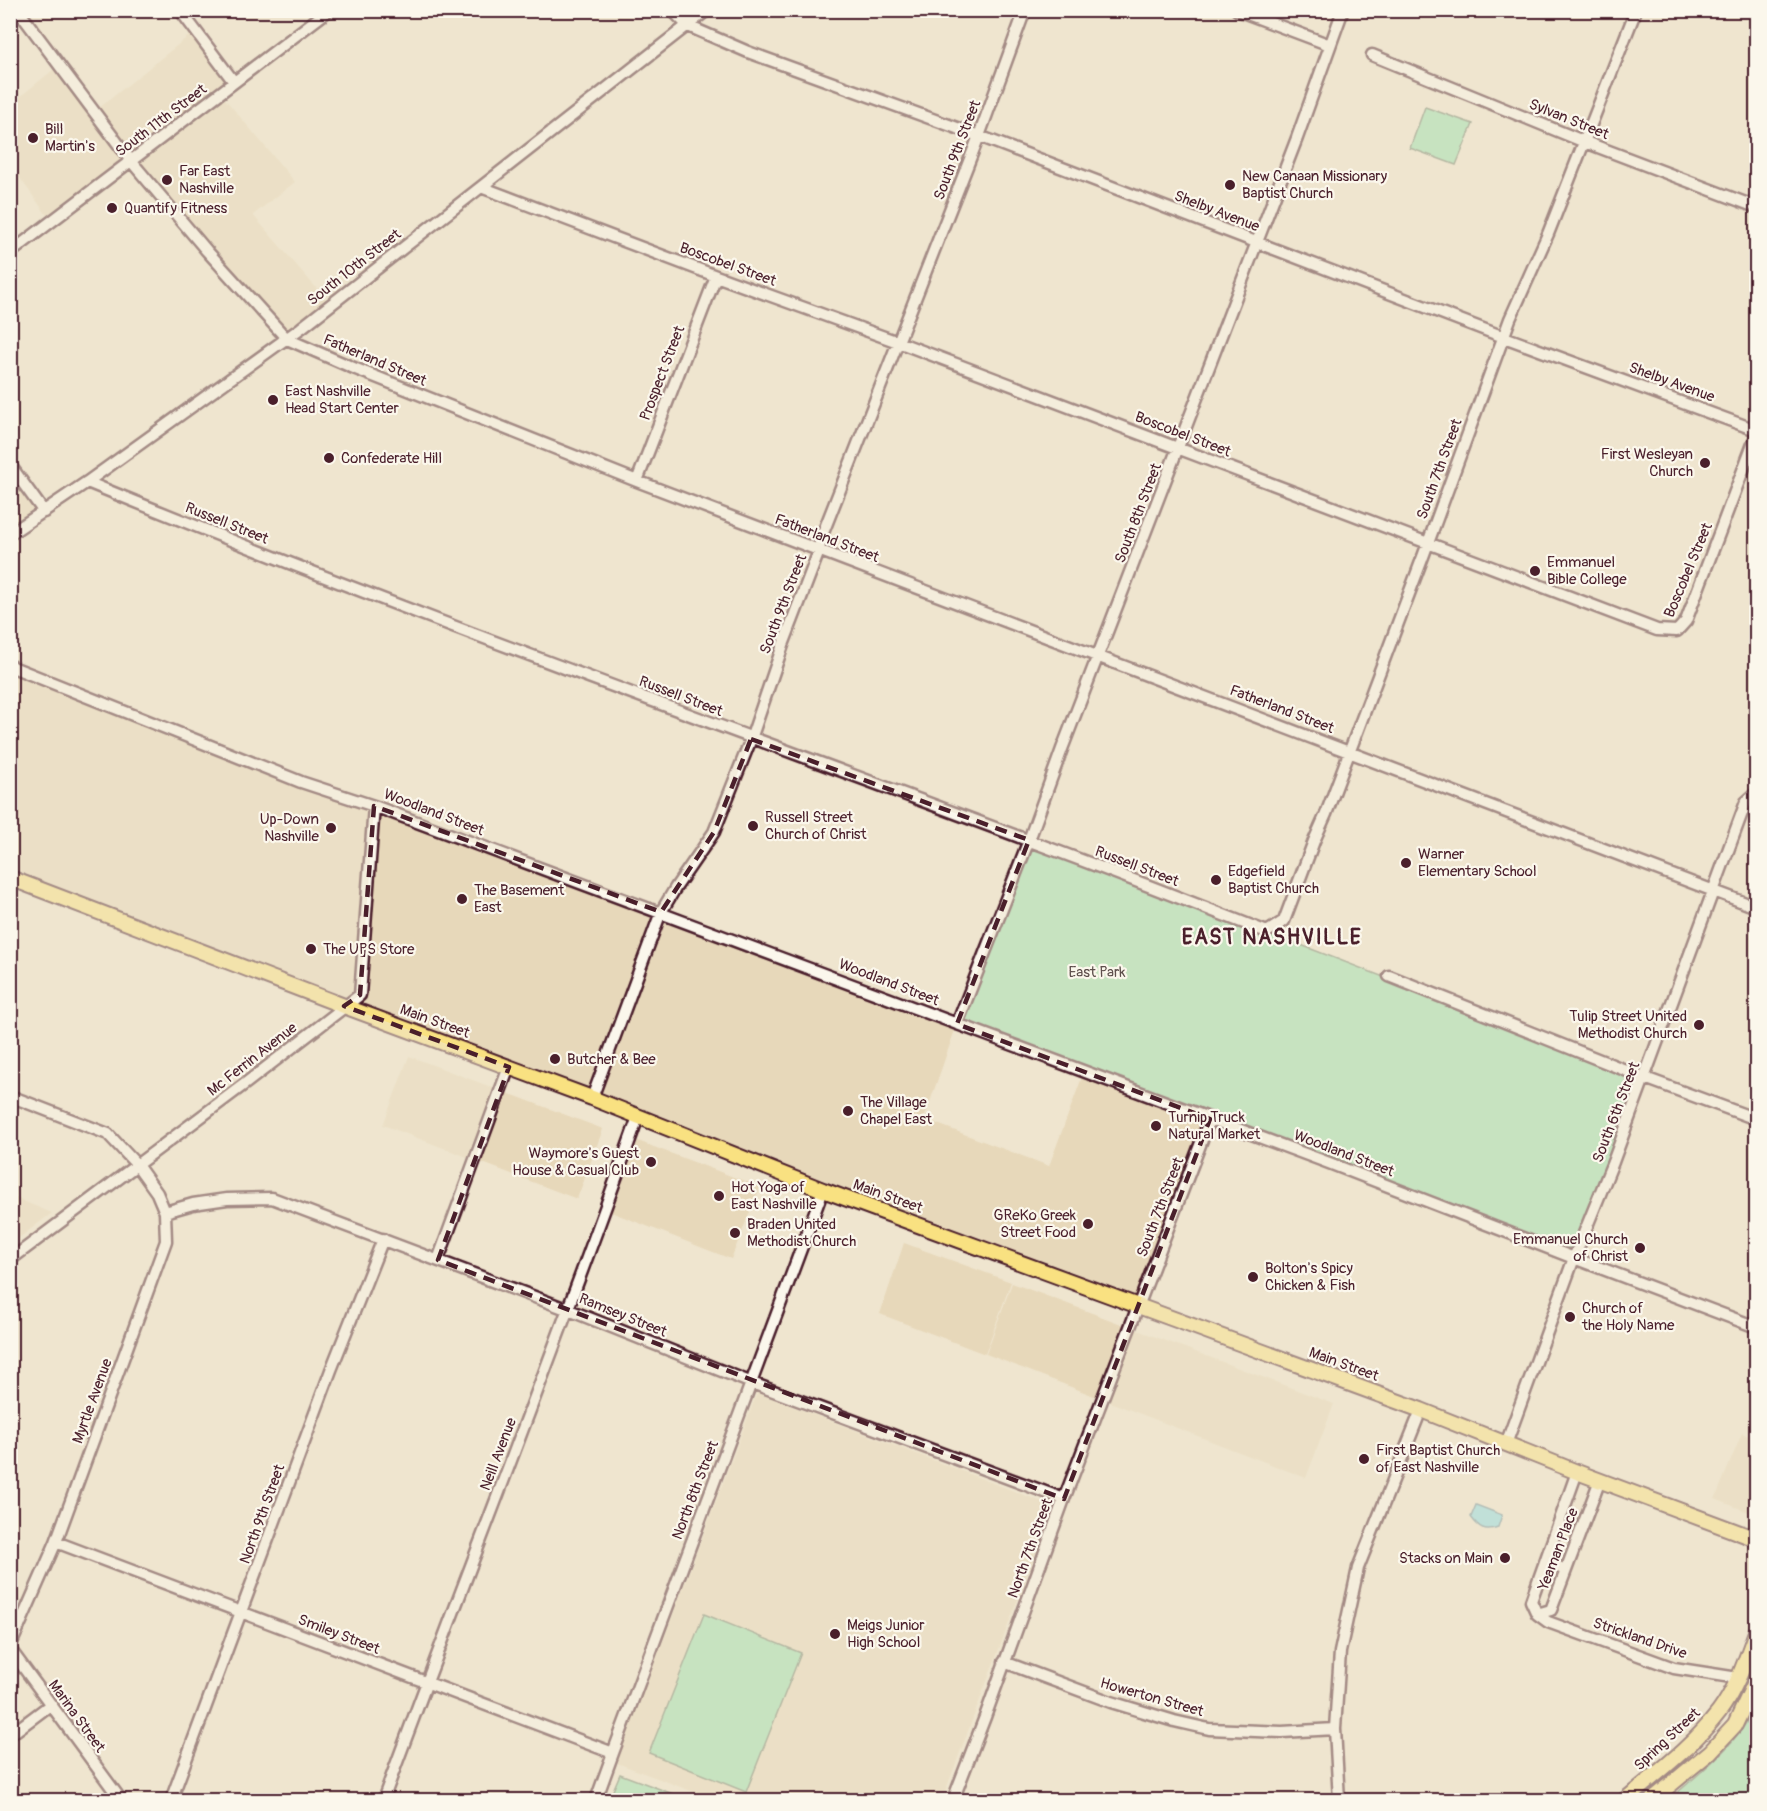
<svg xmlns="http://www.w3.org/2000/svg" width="1767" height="1811" font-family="Pangolin,sans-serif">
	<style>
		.built { fill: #e7d8ba }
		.green { fill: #98e0ae; stroke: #71806c; stroke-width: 1.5 }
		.water { fill: #89dae3; stroke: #708f99; stroke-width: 1.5 }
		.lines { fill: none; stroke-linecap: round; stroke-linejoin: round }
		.minor-casing { stroke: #4a1f2b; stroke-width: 15 }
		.major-casing { stroke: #4a1f2b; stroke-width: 18 }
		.minor { stroke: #fbf7ec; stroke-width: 10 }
		.major { stroke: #f9e181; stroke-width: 14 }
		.marked { fill: none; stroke: #4a1f2b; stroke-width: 4.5; stroke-dasharray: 12 8; stroke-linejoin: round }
		.poi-dot { fill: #4a1f2b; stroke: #fbf7ec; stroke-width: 2 }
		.labels { text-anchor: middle; stroke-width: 4.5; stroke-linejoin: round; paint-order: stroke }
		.street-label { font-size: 15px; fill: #4a1f2b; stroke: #fbf7ec }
		.poi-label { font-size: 15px; fill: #4a1f2b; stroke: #fbf7ec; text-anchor: start }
		.park-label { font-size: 15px; fill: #5e4f4c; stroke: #fbf7ec }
		.district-label { font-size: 21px; font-weight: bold; letter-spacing: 1.5px; fill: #4a1f2b; stroke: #fbf7ec }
	</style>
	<rect width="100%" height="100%" fill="#efe5cf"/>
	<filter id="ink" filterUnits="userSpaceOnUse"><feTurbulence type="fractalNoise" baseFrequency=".0167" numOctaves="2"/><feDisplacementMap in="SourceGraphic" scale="12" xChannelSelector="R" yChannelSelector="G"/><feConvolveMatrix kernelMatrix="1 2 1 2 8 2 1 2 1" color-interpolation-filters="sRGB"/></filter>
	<g filter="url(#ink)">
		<!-- built -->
		<path class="built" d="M 195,31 L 234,82 L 220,93 L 295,182 L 253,215 L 331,305 L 287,339 L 132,161 L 52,222 L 11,166 L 11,104 L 59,65 L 94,112 Z
			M 10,465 L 44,512 L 10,534 Z
			M 10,666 L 301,782 L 957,1024 L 924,1119 L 1049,1166 L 1084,1072 L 1210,1119 L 1139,1307 L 11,878 Z
			M 409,1056 L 603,1129 L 577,1199 L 383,1125 Z
			M 638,1141 L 760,1187 L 731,1259 L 611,1212 Z
			M 11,1196 L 52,1213 L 11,1244 Z
			M 904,1243 L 1011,1282 L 985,1354 L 880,1314 Z
			M 1012,1283 L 1334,1404 L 1306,1478 L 986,1354 Z
			M 757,1393 L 1053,1506 L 942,1800 L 715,1800 L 617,1763 Z
			M 1742,1433 L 1756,1439 L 1756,1515 L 1715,1499 Z"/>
		<!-- green -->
		<path class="green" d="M 1425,107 L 1473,124 L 1456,165 L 1410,148 Z
			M 1029,840 L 1645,1078 L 1574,1258 L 957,1024 Z
			M 704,1614 L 801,1653 L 746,1792 L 649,1753 Z
			M 1756,1705 L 1756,1800 L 1669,1800 C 1701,1771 1738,1745 1756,1705 Z
			M 620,1774 L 689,1800 L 609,1800 Z"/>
		<!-- water -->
		<path class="water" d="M 1476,1505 L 1502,1515 L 1498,1527 C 1485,1532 1479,1528 1471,1517 Z"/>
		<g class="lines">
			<defs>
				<path id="minor" d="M 18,10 L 131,161 L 207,251 L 287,339 L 356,369 L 637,481 L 1756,907
					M 180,10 L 234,82
					M 672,10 L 688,26 L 748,52 L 979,136 L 1496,334 L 1756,430
					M 1237,10 L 1330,45
					M 1372,55 L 1585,142 L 1756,207
					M 481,187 L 716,276 L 898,342 L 1657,630 L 1677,631 L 1686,621 L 1756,436
					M 10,253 L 329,10
					M 10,465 L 44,512
					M 637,481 L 716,276
					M 87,482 C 398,610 715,723 1030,841 C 1109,870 1188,901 1267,932 L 1284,921 L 1314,841 L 1326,814 L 1424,554 L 1510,319 L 1548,234 L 1636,10
					M 10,534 L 87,482 L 301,328 L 707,10
					M 10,666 L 301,782 L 374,806 L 1329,1163 L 1574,1258 L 1756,1327
					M 1389,976 L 1645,1078 L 1756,1119
					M 957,1024 L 1029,840 L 1062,749 L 1297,138 L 1343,10
					M 10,1096 L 108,1134 L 137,1165 L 157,1193 L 165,1212 L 166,1241 L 56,1542 L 10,1647
					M 592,1098 L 661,912 L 676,887 L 714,832 L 751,739 L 783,645 L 819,551 L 821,538 L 979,136 L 1025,10
					M 165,1212 L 193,1204 L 227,1199 L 272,1198 L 569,1310 L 752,1383 L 1064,1499
					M 10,1260 L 246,1083 L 360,995 L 374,806
					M 438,1260 L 509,1067
					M 1506,1444 L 1574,1258 L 1613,1162 L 1746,802 L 1756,793
					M 1577,1472 L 1531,1601 L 1537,1614 L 1551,1610 L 1600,1480
					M 56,1542 L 613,1753
					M 1545,1562 L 1566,1570
					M 1537,1614 L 1548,1622 L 1674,1668 L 1738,1678
					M 10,1649 L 121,1800
					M 1004,1662 L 1111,1702 L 1174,1721 L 1209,1729 L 1282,1732 L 1335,1729
					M 10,1735 L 50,1705
					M 171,1800 L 331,1370 L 383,1239
					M 383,1800 C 467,1572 557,1346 638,1117
					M 596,1800 L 613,1753 L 823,1190
					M 953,1800 L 985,1717 L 1064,1499 L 1210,1119
					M 1339,1800 L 1335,1729 L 1340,1652 L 1358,1568 L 1421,1410"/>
				<path id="major" d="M 10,878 L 344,1006 L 592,1098 L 823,1190 L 1421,1410 L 1577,1472 L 1756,1539
					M 1625,1800 C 1657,1773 1693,1746 1719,1712 C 1737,1688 1746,1659 1756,1632
					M 1652,1800 L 1710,1752 L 1735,1725 L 1756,1680"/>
			</defs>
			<!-- minor casing -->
			<use href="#minor" class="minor-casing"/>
			<!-- major casing -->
			<use href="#major" class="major-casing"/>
			<!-- minor -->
			<use href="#minor" class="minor"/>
			<!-- major -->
			<use href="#major" class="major"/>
		</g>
	</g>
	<!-- marked area -->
	<path d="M0 0H1767V1811H0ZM 751,739 L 1029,840 L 957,1024 L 1210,1119 L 1064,1499 L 438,1260 L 509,1067 L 344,1006 L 360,995 L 374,806 L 661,912 L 714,832 Z" fill="#efe5cf" fill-opacity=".55" fill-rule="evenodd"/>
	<path class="marked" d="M 751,739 L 1029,840 L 957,1024 L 1210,1119 L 1064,1499 L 438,1260 L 509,1067 L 344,1006 L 360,995 L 374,806 L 661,912 L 714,832 Z"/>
	<!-- markers -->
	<g class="poi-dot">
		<circle cx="33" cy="138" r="6"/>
		<circle cx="167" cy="180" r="6"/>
		<circle cx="1230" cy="185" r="6"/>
		<circle cx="112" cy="208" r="6"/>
		<circle cx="273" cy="400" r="6"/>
		<circle cx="329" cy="458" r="6"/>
		<circle cx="1705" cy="463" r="6"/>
		<circle cx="1535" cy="571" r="6"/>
		<circle cx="753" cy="826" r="6"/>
		<circle cx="331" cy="828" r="6"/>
		<circle cx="1406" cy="863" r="6"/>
		<circle cx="1216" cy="880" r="6"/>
		<circle cx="462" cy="899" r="6"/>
		<circle cx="311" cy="949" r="6"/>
		<circle cx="1699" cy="1025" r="6"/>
		<circle cx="555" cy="1059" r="6"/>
		<circle cx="848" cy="1111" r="6"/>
		<circle cx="1156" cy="1126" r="6"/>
		<circle cx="651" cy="1162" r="6"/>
		<circle cx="719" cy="1196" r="6"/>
		<circle cx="1088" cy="1224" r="6"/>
		<circle cx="735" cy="1233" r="6"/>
		<circle cx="1640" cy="1248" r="6"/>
		<circle cx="1253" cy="1277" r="6"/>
		<circle cx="1570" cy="1317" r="6"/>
		<circle cx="1364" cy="1459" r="6"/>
		<circle cx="1505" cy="1558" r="6"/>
		<circle cx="835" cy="1634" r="6"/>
	</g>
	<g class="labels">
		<!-- street labels -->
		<g class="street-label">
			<text transform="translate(1569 119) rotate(22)" y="5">Sylvan Street</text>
			<text transform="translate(161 120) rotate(-37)" y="5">South 11th Street</text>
			<text transform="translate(957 150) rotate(-69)" y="5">South 9th Street</text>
			<text transform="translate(1217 211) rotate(21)" y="5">Shelby Avenue</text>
			<text transform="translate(728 264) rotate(20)" y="5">Boscobel Street</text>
			<text transform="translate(354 267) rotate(-38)" y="5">South 10th Street</text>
			<text transform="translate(375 360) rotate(23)" y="5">Fatherland Street</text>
			<text transform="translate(662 373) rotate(-69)" y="5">Prospect Street</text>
			<text transform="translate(1672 382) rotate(20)" y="5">Shelby Avenue</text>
			<text transform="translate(1183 434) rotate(21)" y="5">Boscobel Street</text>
			<text transform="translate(1439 469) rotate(-70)" y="5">South 7th Street</text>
			<text transform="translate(1138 513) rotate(-69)" y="5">South 8th Street</text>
			<text transform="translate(227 523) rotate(22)" y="5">Russell Street</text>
			<text transform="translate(827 538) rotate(21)" y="5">Fatherland Street</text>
			<text transform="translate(1688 570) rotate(-67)" y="5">Boscobel Street</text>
			<text transform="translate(783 604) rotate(-69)" y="5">South 9th Street</text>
			<text transform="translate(681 696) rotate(21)" y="5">Russell Street</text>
			<text transform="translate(1282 709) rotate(21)" y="5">Fatherland Street</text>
			<text transform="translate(434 812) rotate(21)" y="5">Woodland Street</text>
			<text transform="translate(1137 866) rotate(21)" y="5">Russell Street</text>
			<text transform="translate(889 982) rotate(21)" y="5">Woodland Street</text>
			<text transform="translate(435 1021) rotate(20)" y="5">Main Street</text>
			<text transform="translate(252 1059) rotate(-38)" y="5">Mc Ferrin Avenue</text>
			<text transform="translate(1616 1112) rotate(-69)" y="5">South 6th Street</text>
			<text transform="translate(1344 1153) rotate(21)" y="5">Woodland Street</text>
			<text transform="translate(888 1196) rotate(20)" y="5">Main Street</text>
			<text transform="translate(1160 1207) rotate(-69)" y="5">South 7th Street</text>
			<text transform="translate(623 1315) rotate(22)" y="5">Ramsey Street</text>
			<text transform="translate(1344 1364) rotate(20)" y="5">Main Street</text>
			<text transform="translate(92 1401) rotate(-70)" y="5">Myrtle Avenue</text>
			<text transform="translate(498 1454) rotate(-69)" y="5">Neill Avenue</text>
			<text transform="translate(695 1490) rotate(-69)" y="5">North 8th Street</text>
			<text transform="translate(262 1514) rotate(-70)" y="5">North 9th Street</text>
			<text transform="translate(1030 1548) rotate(-70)" y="5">North 7th Street</text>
			<text transform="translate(1558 1549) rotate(-69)" y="5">Yeaman Place</text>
			<text transform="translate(339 1634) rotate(21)" y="5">Smiley Street</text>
			<text transform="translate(1640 1638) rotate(19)" y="5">Strickland Drive</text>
			<text transform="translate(1152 1697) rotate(16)" y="5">Howerton Street</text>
			<text transform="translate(77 1716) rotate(54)" y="5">Marina Street</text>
			<text transform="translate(1667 1739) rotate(-43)" y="5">Spring Street</text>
		</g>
		<!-- poi labels -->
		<g class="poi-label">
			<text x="45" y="134">Bill<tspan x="45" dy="17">Martin's</tspan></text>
			<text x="179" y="176">Far East<tspan x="179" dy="17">Nashville</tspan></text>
			<text x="1242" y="181">New Canaan Missionary<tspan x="1242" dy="17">Baptist Church</tspan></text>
			<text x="124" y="213">Quantify Fitness</text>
			<text x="285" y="396">East Nashville<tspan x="285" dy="17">Head Start Center</tspan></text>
			<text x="1693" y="459" text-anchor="end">First Wesleyan<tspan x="1693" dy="17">Church</tspan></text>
			<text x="341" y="463">Confederate Hill</text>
			<text x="1547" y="567">Emmanuel<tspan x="1547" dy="17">Bible College</tspan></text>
			<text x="765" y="822">Russell Street<tspan x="765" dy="17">Church of Christ</tspan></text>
			<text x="319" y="824" text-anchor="end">Up-Down<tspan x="319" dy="17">Nashville</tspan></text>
			<text x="1418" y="859">Warner<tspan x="1418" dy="17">Elementary School</tspan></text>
			<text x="1228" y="876">Edgefield<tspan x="1228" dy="17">Baptist Church</tspan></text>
			<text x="474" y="895">The Basement<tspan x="474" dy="17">East</tspan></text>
			<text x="323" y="954">The UPS Store</text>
			<text x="1687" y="1021" text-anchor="end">Tulip Street United<tspan x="1687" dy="17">Methodist Church</tspan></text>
			<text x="567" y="1064">Butcher &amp; Bee</text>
			<text x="860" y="1107">The Village<tspan x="860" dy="17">Chapel East</tspan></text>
			<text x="1168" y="1122">Turnip Truck<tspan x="1168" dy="17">Natural Market</tspan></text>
			<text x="639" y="1158" text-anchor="end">Waymore's Guest<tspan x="639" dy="17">House &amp; Casual Club</tspan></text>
			<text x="731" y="1192">Hot Yoga of<tspan x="731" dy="17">East Nashville</tspan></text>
			<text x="1076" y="1220" text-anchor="end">GReKo Greek<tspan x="1076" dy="17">Street Food</tspan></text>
			<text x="747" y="1229">Braden United<tspan x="747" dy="17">Methodist Church</tspan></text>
			<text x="1628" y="1244" text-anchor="end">Emmanuel Church<tspan x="1628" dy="17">of Christ</tspan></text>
			<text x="1265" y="1273">Bolton's Spicy<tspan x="1265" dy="17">Chicken &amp; Fish</tspan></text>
			<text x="1582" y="1313">Church of<tspan x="1582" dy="17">the Holy Name</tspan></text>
			<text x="1376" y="1455">First Baptist Church<tspan x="1376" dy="17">of East Nashville</tspan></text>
			<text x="1493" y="1563" text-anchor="end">Stacks on Main</text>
			<text x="847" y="1630">Meigs Junior<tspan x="847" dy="17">High School</tspan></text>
		</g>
		<!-- park labels -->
		<g class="park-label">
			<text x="1097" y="977">East Park</text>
		</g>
		<!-- district labels -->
		<g class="district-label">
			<text x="1272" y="944">EAST NASHVILLE</text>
		</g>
	</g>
	<!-- margin -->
	<rect width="1767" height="1811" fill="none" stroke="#fbf7ec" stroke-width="36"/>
	<rect x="18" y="18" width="1731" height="1775" fill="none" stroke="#4a1f2b" stroke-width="2" filter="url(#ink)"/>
</svg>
